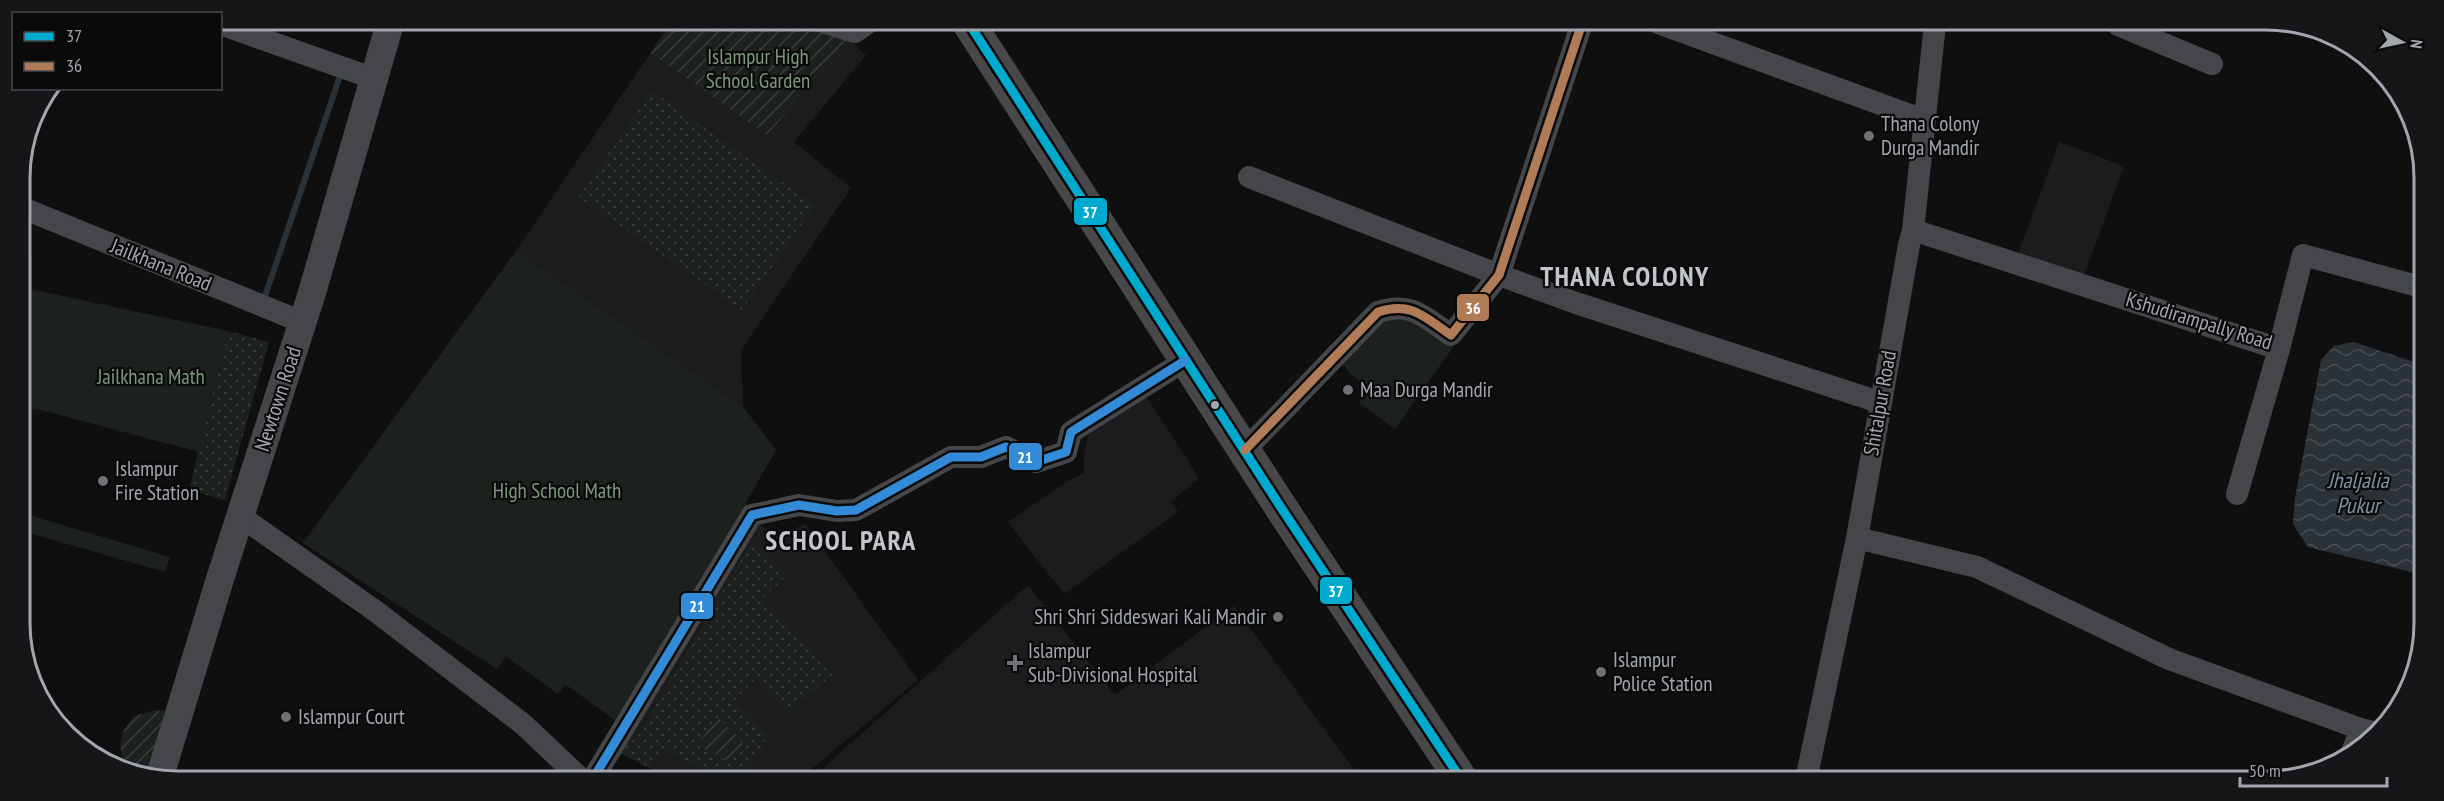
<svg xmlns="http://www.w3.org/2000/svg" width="2444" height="801" font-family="'PT Sans Narrow',sans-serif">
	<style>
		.built { fill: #1c1c1e }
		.grass { fill: url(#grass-dots) }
		.park { fill: #1c211d }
		.garden { fill: url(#garden-furrows) }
		.water { fill: url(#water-waves) }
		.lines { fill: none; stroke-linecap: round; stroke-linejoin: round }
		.stream { stroke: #2b3237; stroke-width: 6 }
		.minor { stroke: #454649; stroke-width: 22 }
		.tertiary { stroke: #454649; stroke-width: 28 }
		.primary { stroke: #48484b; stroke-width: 33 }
		.bus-1-casing { stroke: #0a0a0b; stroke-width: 14 }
		.bus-2-casing { stroke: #0a0a0b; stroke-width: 14 }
		.bus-3-casing { stroke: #0a0a0b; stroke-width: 14 }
		.bus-1 { stroke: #00a9ce; stroke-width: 9 }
		.bus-2 { stroke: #b07c57; stroke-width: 9 }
		.bus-3 { stroke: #338bd7; stroke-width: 9 }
		.poi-dot { fill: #6f7177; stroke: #0a0a0b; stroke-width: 2 }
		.bus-dot { fill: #a2a6af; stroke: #0a0a0b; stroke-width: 2 }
		.labels { text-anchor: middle; stroke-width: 4.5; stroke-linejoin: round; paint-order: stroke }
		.park-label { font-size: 21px; fill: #7b987c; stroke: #0a0a0b }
		.poi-label { font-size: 21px; fill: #a2a6af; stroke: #0a0a0b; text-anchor: start }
		.street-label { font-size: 21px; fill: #a2a6af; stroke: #0a0a0b }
		.water-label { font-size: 22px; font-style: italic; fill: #7c94a7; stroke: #0a0a0b }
		.district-label { font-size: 27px; font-weight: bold; letter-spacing: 1.5px; fill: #c2c5cc; stroke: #0a0a0b }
		.rim { fill: none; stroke: #a2a6af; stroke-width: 3 }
		.line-badge { stroke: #0a0a0b; stroke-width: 2 }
		.badge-label { font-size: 16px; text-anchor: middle; font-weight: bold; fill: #fff }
	</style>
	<defs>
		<pattern id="grass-dots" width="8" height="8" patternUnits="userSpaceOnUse" patternTransform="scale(1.5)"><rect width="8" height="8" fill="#1c211d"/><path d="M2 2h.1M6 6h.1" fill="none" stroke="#3a3e3b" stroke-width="1.8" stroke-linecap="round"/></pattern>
		<pattern id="garden-furrows" width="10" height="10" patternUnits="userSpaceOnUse" patternTransform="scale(1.5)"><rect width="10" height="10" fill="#1c211d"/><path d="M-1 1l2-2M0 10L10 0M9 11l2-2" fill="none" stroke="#3a3e3b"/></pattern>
		<pattern id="water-waves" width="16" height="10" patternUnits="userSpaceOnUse" patternTransform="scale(1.5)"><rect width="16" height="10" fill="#2b3237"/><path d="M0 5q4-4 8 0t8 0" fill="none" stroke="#474d51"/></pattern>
	</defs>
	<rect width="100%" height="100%" fill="#0f0f10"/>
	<!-- built -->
	<path class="built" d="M 672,21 L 787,21 L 849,40 L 866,55 L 794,142 L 851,188 L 741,350 L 743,407 L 776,450 L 745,504 L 751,508 L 622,725 L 565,684 L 558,694 L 506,656 L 497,669 L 303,543 L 516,251 Z
		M 2059,142 L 2124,166 L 2082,281 L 2017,257 Z
		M 1144,393 L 1199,478 L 1171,502 L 1178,512 L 1064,594 L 1008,522 L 1068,481 L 1084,473 L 1084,455 L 1090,426 Z
		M 754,520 L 776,537 L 805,524 L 918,680 L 801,778 L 667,777 L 616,751 Z
		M 1028,585 L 1115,695 L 1234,606 L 1361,779 L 812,778 Z"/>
	<!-- grass -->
	<path class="grass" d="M 652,91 L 815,205 L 742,310 L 578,197 Z
		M 228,331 L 269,342 L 225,500 L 189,490 Z
		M 751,543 L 762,550 L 787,575 L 763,599 L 833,674 L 789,713 L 755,679 L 734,701 L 769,735 L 743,777 L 719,777 L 661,748 L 650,768 L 616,751 L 625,736 L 635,741 Z"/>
	<!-- park -->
	<path class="park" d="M 516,251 L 743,407 L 776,450 L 745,504 L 751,508 L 622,725 L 565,684 L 558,694 L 506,656 L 497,669 L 303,543 Z
		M 20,287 L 228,331 L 199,452 L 41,410 L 21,408 Z
		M 1397,313 L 1454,346 L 1395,429 L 1359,403 L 1368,390 L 1336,359 L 1366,327 Z
		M 22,513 L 170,557 L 165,572 L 22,531 Z"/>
	<!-- garden -->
	<path class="garden" d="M 672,21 L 787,21 L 849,40 L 767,135 L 651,53 Z
		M 155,710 L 168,712 L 149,776 C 127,776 115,753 123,733 C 125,727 130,721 134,716 Z
		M 718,717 L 743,743 L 729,762 L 697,745 Z"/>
	<!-- water -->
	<path class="water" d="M 2354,342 L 2420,364 L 2419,574 L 2308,547 L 2293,524 L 2295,498 L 2321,360 L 2334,346 Z"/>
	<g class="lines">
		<!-- stream -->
		<path class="stream" d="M 263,302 L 341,73"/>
		<!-- minor -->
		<path class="minor" d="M 819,21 L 855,32 L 871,21
			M 1658,23 L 1924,120
			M 220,24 L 375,79
			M 2118,25 L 2212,64
			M 1249,177 L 1499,275 L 1576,303 L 1879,402
			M 20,207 L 302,322
			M 1913,230 L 2279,349 L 2303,255 L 2421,287
			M 1245,450 L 1378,312 C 1412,301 1424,317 1451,335 L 1499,275 L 1582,23
			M 2237,494 L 2279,349
			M 240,516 L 374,610 L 523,724 L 579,777
			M 1857,538 L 1977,567 L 2169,659 L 2361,729 L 2377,733
			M 2352,752 L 2361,729
			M 594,777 L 752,515 L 799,505 L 837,511 L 856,510 L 951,457 L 981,457 L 1006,447 L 1036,462 L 1066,452 L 1071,432 L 1186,360
			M 1806,780 L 1857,538 L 1909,245 L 1913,230 L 1935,24"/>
		<!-- tertiary -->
		<path class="tertiary" d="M 160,776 L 220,579 L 311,296 L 391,20"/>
		<!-- primary -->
		<path class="primary" d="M 968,22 L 1280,506 L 1461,779"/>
		<defs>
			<path id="bus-1" d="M 968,22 L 1280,506 L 1461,779"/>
			<path id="bus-2" d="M 1245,450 L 1378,312 C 1412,301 1424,317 1451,335 L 1499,275 L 1582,23"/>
			<path id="bus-3" d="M 594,777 L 752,515 L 799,505 L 837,511 L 856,510 L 951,457 L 981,457 L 1006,447 L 1036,462 L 1066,452 L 1071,432 L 1186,360"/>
		</defs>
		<!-- bus-1 casing -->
		<use href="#bus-1" class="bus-1-casing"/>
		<!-- bus-2 casing -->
		<use href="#bus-2" class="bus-2-casing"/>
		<!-- bus-3 casing -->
		<use href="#bus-3" class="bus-3-casing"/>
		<!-- bus-1 -->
		<use href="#bus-1" class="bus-1"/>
		<!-- bus-2 -->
		<use href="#bus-2" class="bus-2"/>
		<!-- bus-3 -->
		<use href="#bus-3" class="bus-3"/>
	</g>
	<!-- markers -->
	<g class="poi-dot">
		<circle cx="1869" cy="136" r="6"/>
		<circle cx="1348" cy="390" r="6"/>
		<circle cx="103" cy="481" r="6"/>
		<circle cx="1278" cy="617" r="6"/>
		<path d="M1012 654h6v6h6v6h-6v6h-6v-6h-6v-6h6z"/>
		<circle cx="1601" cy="672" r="6"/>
		<circle cx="286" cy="717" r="6"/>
	</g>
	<circle class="bus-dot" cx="1215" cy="405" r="5"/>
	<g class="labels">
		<!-- park labels -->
		<g class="park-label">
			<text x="758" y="64">Islampur High<tspan x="758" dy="24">School Garden</tspan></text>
			<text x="151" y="384">Jailkhana Math</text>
			<text x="557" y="498">High School Math</text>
		</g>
		<!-- poi labels -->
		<g class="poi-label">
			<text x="1881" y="131">Thana Colony<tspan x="1881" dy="24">Durga Mandir</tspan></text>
			<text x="1360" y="397">Maa Durga Mandir</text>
			<text x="115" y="476">Islampur<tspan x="115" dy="24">Fire Station</tspan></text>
			<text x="1266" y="624" text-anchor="end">Shri Shri Siddeswari Kali Mandir</text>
			<text x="1028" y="658">Islampur<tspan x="1028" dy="24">Sub-Divisional Hospital</tspan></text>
			<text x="1613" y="667">Islampur<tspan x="1613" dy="24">Police Station</tspan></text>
			<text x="298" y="724">Islampur Court</text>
		</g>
		<!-- street labels -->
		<g class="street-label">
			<text transform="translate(161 265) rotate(22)" y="7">Jailkhana Road</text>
			<text transform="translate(2199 321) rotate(17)" y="7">Kshudirampally Road</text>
			<text transform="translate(278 399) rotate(-72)" y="7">Newtown Road</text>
			<text transform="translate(1880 403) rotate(-80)" y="7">Shitalpur Road</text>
		</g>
		<!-- water labels -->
		<g class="water-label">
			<text x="2358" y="488">Jhaljalia<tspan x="2358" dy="25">Pukur</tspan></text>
		</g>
		<!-- district labels -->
		<g class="district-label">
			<text x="1625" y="286">THANA COLONY</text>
			<text x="841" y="550">SCHOOL PARA</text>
		</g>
	</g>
	<!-- crop -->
	<path d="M0 0H2444V801H0ZM178 30H2266A148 148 0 0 1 2414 178V623A148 148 0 0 1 2266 771H178A148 148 0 0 1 30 623V178A148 148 0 0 1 178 30Z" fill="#161618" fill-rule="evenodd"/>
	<path class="rim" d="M178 30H2266A148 148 0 0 1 2414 178V623A148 148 0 0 1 2266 771H178A148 148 0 0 1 30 623V178A148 148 0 0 1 178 30Z"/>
	<g class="line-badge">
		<rect x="1073" y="197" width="35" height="29" rx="6" fill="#00a9ce"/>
		<rect x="1456" y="293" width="34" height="29" rx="6" fill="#b07c57"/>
		<rect x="1008" y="442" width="35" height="29" rx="6" fill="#338bd7"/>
		<rect x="1319" y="576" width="34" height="29" rx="6" fill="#00a9ce"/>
		<rect x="680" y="592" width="34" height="28" rx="6" fill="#338bd7"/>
	</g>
	<g class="badge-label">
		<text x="1090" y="218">37</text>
		<text x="1473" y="314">36</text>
		<text x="1025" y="463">21</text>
		<text x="1336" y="597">37</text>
		<text x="697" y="612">21</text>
	</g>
	<!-- legend -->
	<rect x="12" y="12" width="210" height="78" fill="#0a0a0b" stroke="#47484d" stroke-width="1.5"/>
	<rect x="24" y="32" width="30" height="9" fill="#00a9ce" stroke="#47484d" stroke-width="1.5"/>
	<text x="66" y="42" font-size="18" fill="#a2a6af">37</text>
	<rect x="24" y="62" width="30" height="9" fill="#b07c57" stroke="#47484d" stroke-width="1.5"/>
	<text x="66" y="72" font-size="18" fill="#a2a6af">36</text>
	<!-- north arrow -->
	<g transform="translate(2402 42) rotate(98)" stroke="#0a0a0b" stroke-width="4.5" paint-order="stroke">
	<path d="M0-4.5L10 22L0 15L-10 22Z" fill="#a2a6af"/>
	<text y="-9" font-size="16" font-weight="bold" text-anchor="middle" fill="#a2a6af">N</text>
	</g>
	<!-- scale -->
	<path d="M2240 777v9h147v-9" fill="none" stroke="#a2a6af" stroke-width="3"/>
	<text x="2249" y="777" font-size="18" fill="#a2a6af" stroke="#0a0a0b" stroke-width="4.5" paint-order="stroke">50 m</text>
</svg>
